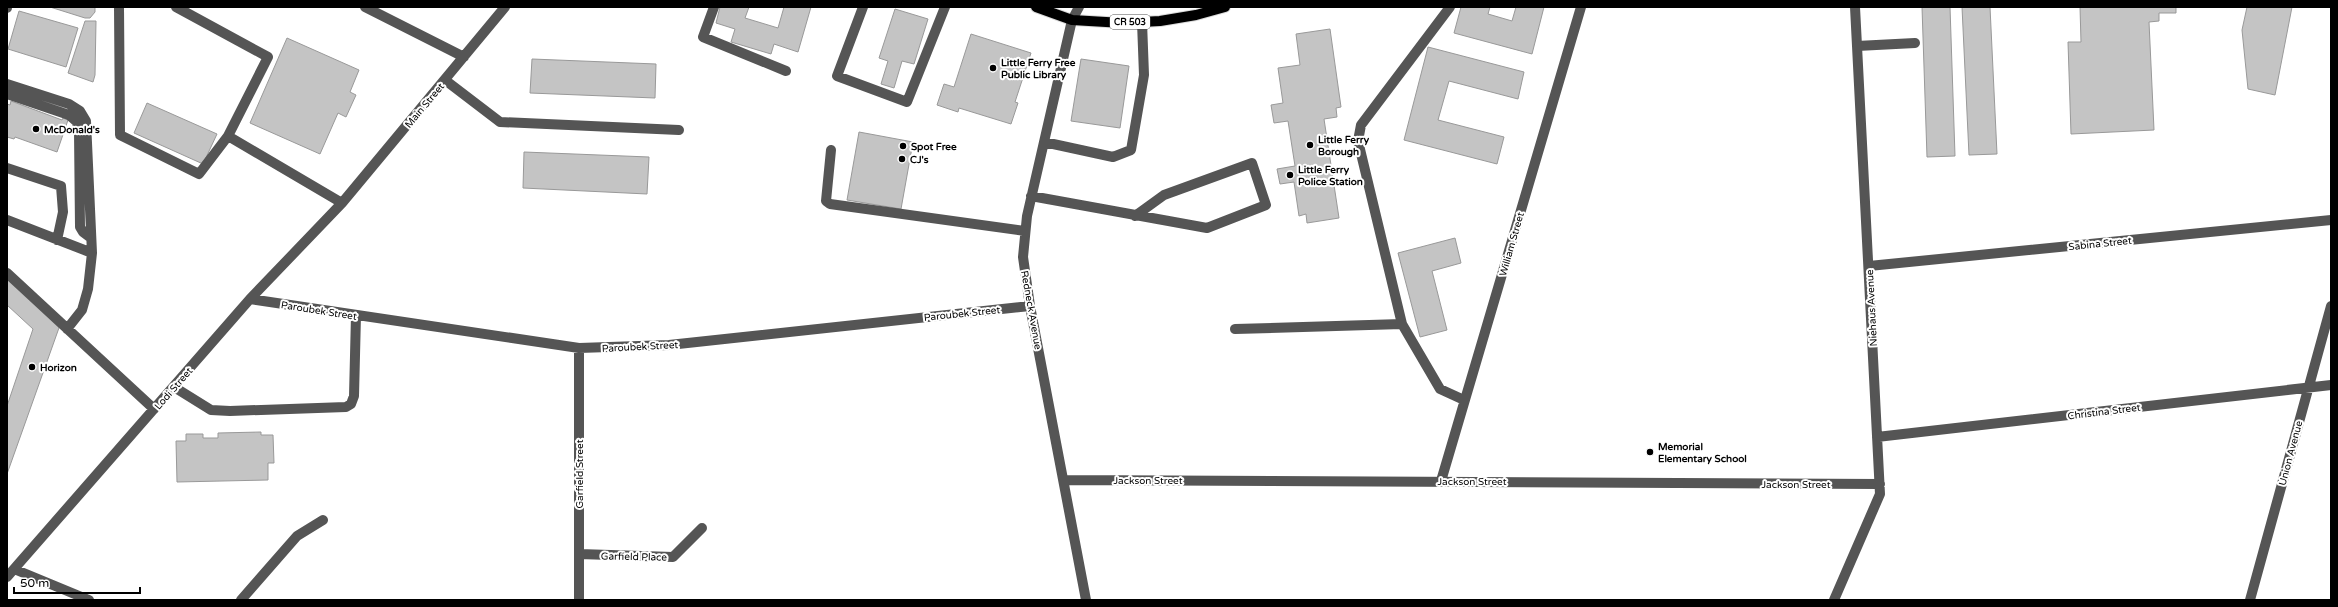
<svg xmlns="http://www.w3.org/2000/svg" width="2338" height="607" font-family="'Varela Round',sans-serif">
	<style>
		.building { fill: #c4c4c4; stroke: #999 }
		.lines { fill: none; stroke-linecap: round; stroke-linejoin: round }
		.major-casing { stroke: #dbdbdb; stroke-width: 12 }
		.minor { stroke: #555; stroke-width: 10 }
		.major { stroke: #000; stroke-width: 10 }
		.poi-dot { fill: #000; stroke: #fff; stroke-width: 1.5 }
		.labels { text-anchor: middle; stroke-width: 4; stroke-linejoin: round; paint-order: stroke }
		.shield { fill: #fff; stroke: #4c4c4c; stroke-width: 1 }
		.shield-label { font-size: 9px; font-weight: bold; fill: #000 }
		.poi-label { font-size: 10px; font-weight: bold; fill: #000; stroke: #fff; text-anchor: start }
		.street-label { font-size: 10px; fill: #000; stroke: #fff }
	</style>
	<rect width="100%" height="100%" fill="#fff"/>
	<!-- building -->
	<path class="building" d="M 50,7 L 95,7 L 95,12 L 90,18 L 85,18 Z
		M 720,7 L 749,7 L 745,18 L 778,28 L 784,7 L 811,7 L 798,52 L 774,44 L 771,54 L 731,42 L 735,29 L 716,23 Z
		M 1461,7 L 1490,7 L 1488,14 L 1512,21 L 1516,7 L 1544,7 L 1532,54 L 1454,33 Z
		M 1922,7 L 1950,7 L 1955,156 L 1927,157 Z
		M 1962,7 L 1990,7 L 1997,154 L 1969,155 Z
		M 2080,7 L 2176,7 L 2176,13 L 2159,13 L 2159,21 L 2149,22 L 2154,130 L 2071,134 L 2068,42 L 2081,42 Z
		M 2247,7 L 2292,7 L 2275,95 L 2248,89 L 2242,30 Z
		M 895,9 L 928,19 L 914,64 L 902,61 L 894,88 L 881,84 L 888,61 L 879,58 Z
		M 19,11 L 78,28 L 66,67 L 8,49 Z
		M 85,21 L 96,21 L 95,75 L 93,82 L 68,73 Z
		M 1330,29 L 1341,107 L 1336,108 L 1337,117 L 1324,119 L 1339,218 L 1307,223 L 1306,214 L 1299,216 L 1294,182 L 1280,184 L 1277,169 L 1295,166 L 1288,121 L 1274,123 L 1271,105 L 1283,103 L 1278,68 L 1300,65 L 1296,34 Z
		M 971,34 L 1031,53 L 1015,102 L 1018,103 L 1011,124 L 959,108 L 958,112 L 937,105 L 944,84 L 954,87 Z
		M 287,38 L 359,70 L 350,92 L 356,95 L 346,117 L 338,113 L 320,154 L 250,123 Z
		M 1428,47 L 1524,72 L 1518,99 L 1449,81 L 1438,120 L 1504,137 L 1497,164 L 1404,140 Z
		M 532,59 L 656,64 L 655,98 L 530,93 Z
		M 1081,59 L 1129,66 L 1120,128 L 1071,121 Z
		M 11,101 L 62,120 L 63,118 L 68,120 L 57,152 L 15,137 L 14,139 L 7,137 L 7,104 L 10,105 Z
		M 147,103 L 217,134 L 203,164 L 134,133 Z
		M 859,132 L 913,142 L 901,209 L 847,200 Z
		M 524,152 L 649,157 L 647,194 L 523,188 Z
		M 1455,238 L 1461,263 L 1432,271 L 1447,330 L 1420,337 L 1398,253 Z
		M 7,279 L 60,325 L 7,474 L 7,406 L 33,329 L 7,305 Z
		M 261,432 L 261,435 L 273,435 L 274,463 L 268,463 L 268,480 L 177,482 L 176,441 L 186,441 L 186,434 L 203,434 L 203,438 L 218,438 L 218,433 Z"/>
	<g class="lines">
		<defs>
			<path id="major" d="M 1036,7 L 1072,20 L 1123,23 L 1160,21 L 1196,15 L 1225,7"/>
		</defs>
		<!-- major casing -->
		<use href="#major" class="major-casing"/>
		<!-- minor -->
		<path class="minor" d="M 119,7 L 120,135 L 199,174 L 228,136 L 268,57 L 176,7
			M 365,7 L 464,57
			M 714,7 L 703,37 L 786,71
			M 863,7 L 837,76 L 907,102 L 945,7
			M 1079,7 L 1072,20 L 1027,216 L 1023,257 L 1030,306 L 1086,600
			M 7,8 L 7,7
			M 1857,46 L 1915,43
			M 445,80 L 500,122 L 679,130
			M 7,84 L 69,104 L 80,111 L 86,121 L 92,253 L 7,220
			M 7,94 L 69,115 L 77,122 L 79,132 L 80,227 L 83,232 L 91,238
			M 228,136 L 342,203
			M 1044,142 L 1113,157 L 1131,150 L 1144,75 L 1142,22
			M 831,150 L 826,201 L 830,204 L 1025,231
			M 7,168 L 61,186 L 63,212 L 57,240
			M 1031,196 L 1207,228 L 1266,205 L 1252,163 L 1164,195 L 1135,216
			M 1869,266 L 2331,220
			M 7,273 L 154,409
			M 250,299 L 579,348 L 669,345 L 1030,306
			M 1402,324 L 1358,141 L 1361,125 L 1450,7
			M 67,329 L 82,310 L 88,289 L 92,253
			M 1235,329 L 1402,324 L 1440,389 L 1464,400
			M 579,348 L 579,600
			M 174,387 L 211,410 L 230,411 L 346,407 L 351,404 L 354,396 L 356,315
			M 1877,437 L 2331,385
			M 1064,480 L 1880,484
			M 1441,481 L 1581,7
			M 579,554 L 673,557 L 702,528
			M 14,569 L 89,600
			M 7,577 L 250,299 L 342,203 L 505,7
			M 241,600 L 297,536 L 323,520
			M 1834,600 L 1880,494 L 1855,7
			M 2250,600 L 2331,306"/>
		<!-- major -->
		<use href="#major" class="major"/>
	</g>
	<!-- markers -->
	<g class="poi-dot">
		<circle cx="993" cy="68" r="4"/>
		<circle cx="36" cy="129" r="4"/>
		<circle cx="1310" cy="145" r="4"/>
		<circle cx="903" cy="146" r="4"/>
		<circle cx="902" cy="159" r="4"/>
		<circle cx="1290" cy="175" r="4"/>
		<circle cx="32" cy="367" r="4"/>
		<circle cx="1650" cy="452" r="4"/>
	</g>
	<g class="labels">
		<!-- shield labels -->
		<rect class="shield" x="1110" y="15" width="40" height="14" rx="3"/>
		<g class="shield-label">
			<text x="1130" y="25">CR 503</text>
		</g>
		<!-- poi labels -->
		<g class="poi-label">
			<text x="1001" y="66">Little Ferry Free<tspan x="1001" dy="12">Public Library</tspan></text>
			<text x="44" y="133">McDonald's</text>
			<text x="1318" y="143">Little Ferry<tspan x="1318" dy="12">Borough</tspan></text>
			<text x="911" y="150">Spot Free</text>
			<text x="910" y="163">CJ's</text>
			<text x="1298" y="173">Little Ferry<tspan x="1298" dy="12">Police Station</tspan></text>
			<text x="40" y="371">Horizon</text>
			<text x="1658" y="450">Memorial<tspan x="1658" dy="12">Elementary School</tspan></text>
		</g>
		<!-- street labels -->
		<g class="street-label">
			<text transform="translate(424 105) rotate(-50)" y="4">Main Street</text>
			<text transform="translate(2100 243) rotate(-6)" y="4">Sabina Street</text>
			<text transform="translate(1511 244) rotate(-74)" y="4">William Street</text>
			<text transform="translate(1871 308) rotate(-93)" y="4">Niehaus Avenue</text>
			<text transform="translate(319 310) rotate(9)" y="4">Paroubek Street</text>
			<text transform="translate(1032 310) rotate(80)" y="4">Redneck Avenue</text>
			<text transform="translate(962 313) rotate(-6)" y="4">Paroubek Street</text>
			<text transform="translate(640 346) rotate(-3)" y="4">Paroubek Street</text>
			<text transform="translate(173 388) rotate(-49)" y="4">Lodi Street</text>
			<text transform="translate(2104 411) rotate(-7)" y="4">Christina Street</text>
			<text transform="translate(2290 453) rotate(-75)" y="4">Union Avenue</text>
			<text transform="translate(579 474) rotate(-90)" y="4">Garfield Street</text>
			<text x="1148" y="484">Jackson Street</text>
			<text x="1472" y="485">Jackson Street</text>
			<text x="1796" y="488">Jackson Street</text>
			<text transform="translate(634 556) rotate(1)" y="4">Garfield Place</text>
		</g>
	</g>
	<!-- border -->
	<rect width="2338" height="607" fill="none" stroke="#000000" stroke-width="16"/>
	<!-- scale -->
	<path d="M14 587v6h126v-6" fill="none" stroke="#000000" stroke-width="2"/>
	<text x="20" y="587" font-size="12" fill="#000000" stroke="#ffffff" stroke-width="3" paint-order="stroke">50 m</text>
</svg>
